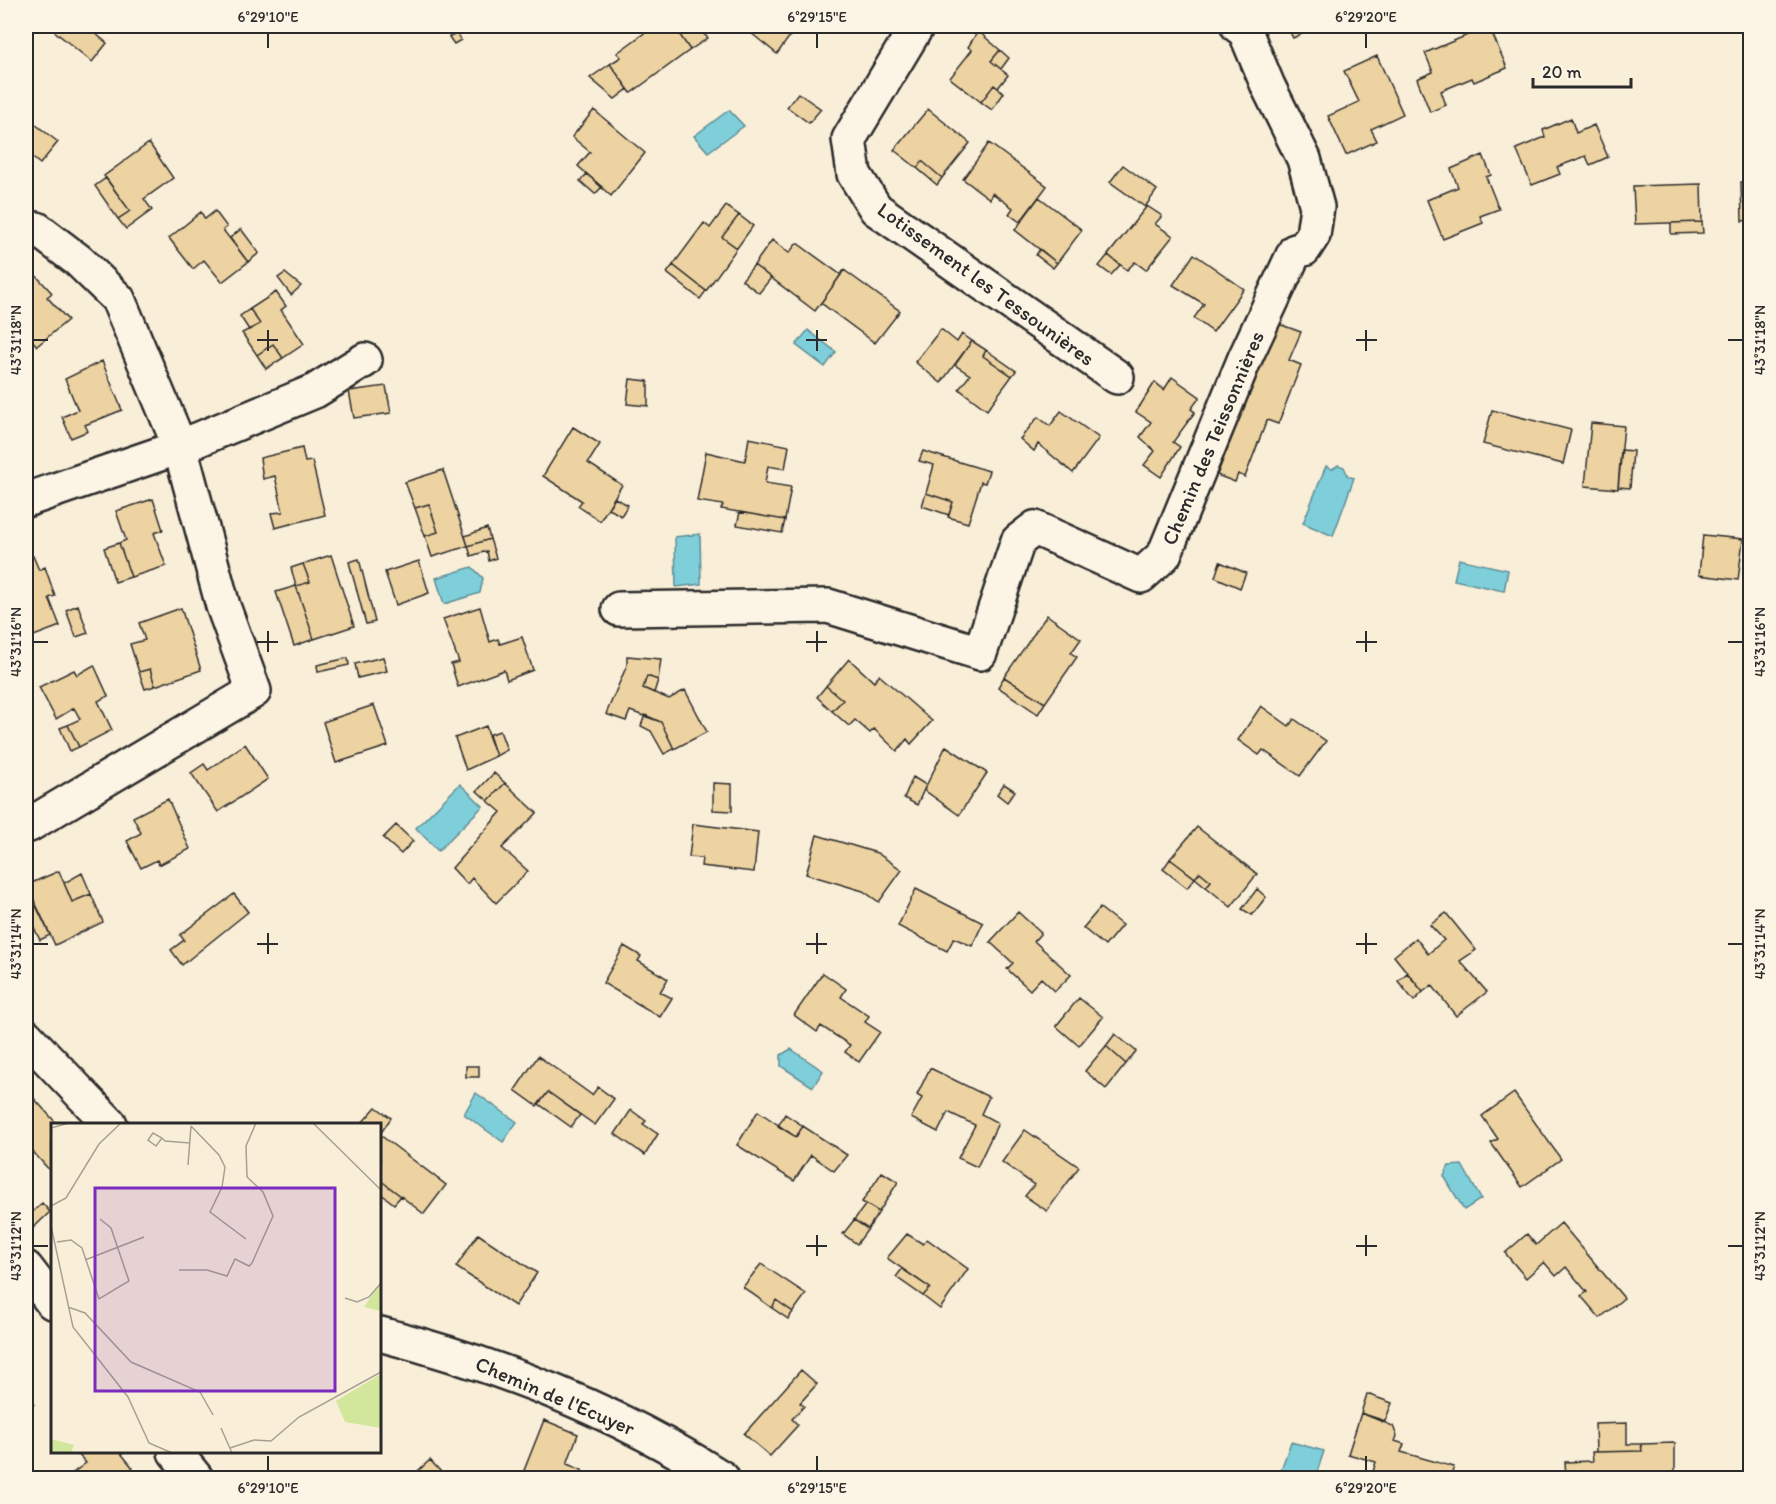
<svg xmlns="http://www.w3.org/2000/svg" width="1776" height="1504" font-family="Itim,sans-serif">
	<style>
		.water { fill: #7fcfdb; stroke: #5d8d95; stroke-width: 1.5 }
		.building { fill: #eed3a2; stroke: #2b2b2b; stroke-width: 1.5 }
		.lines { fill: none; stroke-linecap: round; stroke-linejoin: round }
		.street-casing { stroke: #2b2b2b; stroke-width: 38 }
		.street { stroke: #fcf5e5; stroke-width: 33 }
		.ticks { fill: none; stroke: #2b2b2b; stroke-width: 2 }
		.labels { text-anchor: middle; stroke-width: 6; stroke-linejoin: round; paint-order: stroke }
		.street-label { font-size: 21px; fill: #2b2b2b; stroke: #fcf5e5 }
		.inset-road { fill: none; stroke: #a7a093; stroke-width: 1.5 }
		.view { fill: #7b2cbf; fill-opacity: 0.15; stroke: #7b2cbf; stroke-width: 3 }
		.inset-edge { fill: none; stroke: #2b2b2b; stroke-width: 3 }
		.neatline { fill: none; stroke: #2b2b2b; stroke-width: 2 }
		.ticks-label { font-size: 15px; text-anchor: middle; fill: #2b2b2b }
	</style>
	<rect width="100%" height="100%" fill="#f9eed8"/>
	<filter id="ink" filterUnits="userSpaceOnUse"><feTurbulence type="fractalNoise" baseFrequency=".0167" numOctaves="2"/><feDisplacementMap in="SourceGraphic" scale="12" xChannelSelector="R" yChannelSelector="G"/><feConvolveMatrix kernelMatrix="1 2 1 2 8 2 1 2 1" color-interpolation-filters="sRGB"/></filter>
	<g filter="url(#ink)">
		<!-- water -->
		<path class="water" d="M 729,110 L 744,126 L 708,152 L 694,136 Z
			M 808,330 L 836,352 L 825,367 L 796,345 Z
			M 1338,465 L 1344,467 L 1348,476 L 1354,478 L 1333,536 L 1303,523 L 1326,466 L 1332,469 Z
			M 700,534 L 701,584 L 676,587 L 675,537 Z
			M 1459,559 L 1508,570 L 1504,591 L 1454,580 Z
			M 472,567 L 483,578 L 480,593 L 444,604 L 436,578 Z
			M 460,784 L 483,806 L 438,851 L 416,828 Z
			M 791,1049 L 823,1071 L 813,1087 L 781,1066 L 781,1055 Z
			M 476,1093 L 517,1122 L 503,1142 L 464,1114 Z
			M 1462,1165 L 1481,1199 L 1464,1210 L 1444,1176 L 1449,1166 Z
			M 1291,1442 L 1324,1451 L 1315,1478 L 1278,1478 Z"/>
		<!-- building -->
		<path class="building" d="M 48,26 L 86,26 L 107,43 L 92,62 Z
			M 654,26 L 674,26 L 690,50 L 631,93 L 610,64 L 621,57 L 617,53 Z
			M 674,26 L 695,26 L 708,38 L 690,50 Z
			M 757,26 L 790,26 L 785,32 L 790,36 L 777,54 L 751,33 Z
			M 1287,26 L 1319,26 L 1293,38 Z
			M 1489,26 L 1507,68 L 1474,82 L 1472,78 L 1441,91 L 1446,105 L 1430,112 L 1417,79 L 1433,72 L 1425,53 Z
			M 978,31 L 1000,50 L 991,61 L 1008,75 L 998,88 L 994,85 L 981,102 L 950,78 L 972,50 L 968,47 Z
			M 456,33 L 461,40 L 454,44 L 449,37 Z
			M 1000,50 L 1009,58 L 1001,69 L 991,61 Z
			M 1377,56 L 1403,114 L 1371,129 L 1377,141 L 1346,155 L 1328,116 L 1359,102 L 1344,71 Z
			M 610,64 L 628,89 L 615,99 L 590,78 Z
			M 994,85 L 1004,93 L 992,110 L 981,102 Z
			M 798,93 L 821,109 L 809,123 L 787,107 Z
			M 928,109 L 970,143 L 942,178 L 922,161 L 917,168 L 894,150 Z
			M 594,110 L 645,153 L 611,196 L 578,166 L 590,152 L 572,137 Z
			M 26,117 L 58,142 L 40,164 L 28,154 L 26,157 Z
			M 1571,118 L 1576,133 L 1594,125 L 1608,157 L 1590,165 L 1586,156 L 1557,167 L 1560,174 L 1532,185 L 1516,149 L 1545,137 L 1543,130 Z
			M 149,143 L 173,178 L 144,199 L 152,210 L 126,229 L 118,219 L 130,211 L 104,176 Z
			M 989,143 L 1047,186 L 1020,222 L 1009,214 L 1013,208 L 992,193 L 990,199 L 963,179 Z
			M 1483,155 L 1491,175 L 1486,177 L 1499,209 L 1480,216 L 1483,223 L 1443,239 L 1427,200 L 1458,187 L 1451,169 Z
			M 922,161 L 942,178 L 937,185 L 917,168 Z
			M 1123,165 L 1157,190 L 1145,207 L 1110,182 Z
			M 587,174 L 602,187 L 595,194 L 580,181 Z
			M 106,178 L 130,211 L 118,219 L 95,186 Z
			M 1741,182 L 1750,182 L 1750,220 L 1742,221 Z
			M 1701,184 L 1702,222 L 1635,224 L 1633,186 Z
			M 1039,197 L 1082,230 L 1057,263 L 1015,230 Z
			M 726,206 L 739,215 L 722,237 L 737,248 L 706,291 L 673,265 L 704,223 L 710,228 Z
			M 1147,206 L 1162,216 L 1155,224 L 1173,236 L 1146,270 L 1135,262 L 1127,270 L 1108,255 Z
			M 215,211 L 227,227 L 223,230 L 248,262 L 222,282 L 204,260 L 193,269 L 169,238 L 201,212 L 205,219 Z
			M 739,215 L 753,226 L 737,248 L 722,237 Z
			M 1702,222 L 1703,233 L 1671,234 L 1671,223 Z
			M 241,229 L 259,253 L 248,262 L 230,238 Z
			M 772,240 L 789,253 L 797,243 L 841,275 L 815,311 L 754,265 Z
			M 1040,249 L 1057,263 L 1053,268 L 1036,255 Z
			M 1194,254 L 1244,289 L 1213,332 L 1194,318 L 1204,304 L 1173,285 Z
			M 1108,255 L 1120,265 L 1111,275 L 1099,266 Z
			M 673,265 L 706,291 L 700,299 L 667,273 Z
			M 754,265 L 771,278 L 759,293 L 742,280 Z
			M 30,269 L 52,293 L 47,297 L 68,320 L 37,346 L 26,333 L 26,273 Z
			M 844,270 L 900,311 L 875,343 L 821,303 Z
			M 285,273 L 301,286 L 291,295 L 278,278 Z
			M 276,292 L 286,306 L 281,310 L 304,344 L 283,358 L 273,344 L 257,355 L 242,333 L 260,324 L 250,309 Z
			M 250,309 L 260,324 L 249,330 L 240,316 Z
			M 1276,323 L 1301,332 L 1289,360 L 1301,365 L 1278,424 L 1267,420 L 1245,477 L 1238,474 L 1235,482 L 1217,475 Z
			M 941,329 L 957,342 L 962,334 L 972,341 L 941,383 L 915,362 Z
			M 972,341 L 986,350 L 983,356 L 1012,376 L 987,410 L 959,389 L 970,375 L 955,365 Z
			M 273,344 L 283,358 L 266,369 L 257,355 Z
			M 986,350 L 1016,371 L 1012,376 L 983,356 Z
			M 102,361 L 122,410 L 85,425 L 88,431 L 71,438 L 62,417 L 78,410 L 65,379 Z
			M 1172,377 L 1200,397 L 1191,409 L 1195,412 L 1173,442 L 1180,447 L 1161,477 L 1144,465 L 1155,451 L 1140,437 L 1151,422 L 1136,412 L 1155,382 L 1164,390 Z
			M 630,379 L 648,381 L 648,406 L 627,404 Z
			M 386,386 L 391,413 L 354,418 L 349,391 Z
			M 1492,410 L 1571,430 L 1563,464 L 1483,444 Z
			M 1061,411 L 1099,438 L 1073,473 L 1038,444 L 1034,451 L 1020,439 L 1038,417 L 1050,426 Z
			M 1591,423 L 1624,426 L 1618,489 L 1585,486 Z
			M 573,427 L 600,444 L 588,463 L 622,485 L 600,521 L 578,506 L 582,501 L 543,476 Z
			M 749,438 L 789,446 L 785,469 L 768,466 L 765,483 L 791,487 L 785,520 L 721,509 L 723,505 L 697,501 L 706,452 L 745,461 Z
			M 302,448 L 305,462 L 312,461 L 325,515 L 275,528 L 271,513 L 283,512 L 275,476 L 263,479 L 260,458 Z
			M 1621,450 L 1633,451 L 1630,488 L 1618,487 Z
			M 923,451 L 989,471 L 985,483 L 981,482 L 968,523 L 948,517 L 953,502 L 926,493 L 934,465 L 919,461 Z
			M 443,470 L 468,546 L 432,557 L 425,536 L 438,532 L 429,504 L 415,508 L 405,482 Z
			M 926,493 L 953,502 L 949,515 L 922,506 Z
			M 615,498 L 628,505 L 621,516 L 608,508 Z
			M 153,499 L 163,530 L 154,533 L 166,566 L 131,577 L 119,543 L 126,540 L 116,511 Z
			M 429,504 L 438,532 L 425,536 L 415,508 Z
			M 740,512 L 785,520 L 782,533 L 737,525 Z
			M 487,528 L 490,539 L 468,546 L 465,536 Z
			M 1703,535 L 1743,539 L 1738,580 L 1699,575 Z
			M 490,539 L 496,558 L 489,561 L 487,551 L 471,556 L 468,546 Z
			M 119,543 L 131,577 L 115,582 L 104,548 Z
			M 331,555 L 354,626 L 314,639 L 296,586 L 310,582 L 303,564 Z
			M 33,556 L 39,570 L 45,567 L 55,596 L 49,598 L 60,626 L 26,639 L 26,558 Z
			M 359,559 L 375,622 L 366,624 L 349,562 Z
			M 419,561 L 429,593 L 396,605 L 385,572 Z
			M 1220,562 L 1246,573 L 1240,588 L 1215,577 Z
			M 303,564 L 310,582 L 296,586 L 291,568 Z
			M 296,586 L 314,639 L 294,646 L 276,592 Z
			M 78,605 L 88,633 L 76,637 L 66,610 Z
			M 480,607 L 490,642 L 498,639 L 500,644 L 522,637 L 533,670 L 507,680 L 504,670 L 458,687 L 451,664 L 459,662 L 443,619 Z
			M 181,608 L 201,670 L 155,686 L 150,669 L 139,672 L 130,644 L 145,640 L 139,623 Z
			M 1047,615 L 1081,639 L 1071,653 L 1077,657 L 1045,703 L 1004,677 Z
			M 627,656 L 661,659 L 658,680 L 647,676 L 643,688 L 669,699 L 685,690 L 707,732 L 674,749 L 661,722 L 630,711 L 626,721 L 606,714 L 627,665 Z
			M 383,657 L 387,671 L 358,678 L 355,664 Z
			M 348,658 L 349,665 L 318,672 L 317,665 Z
			M 849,659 L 874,682 L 879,675 L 932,721 L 911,744 L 907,739 L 897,751 L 874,729 L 870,733 L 855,720 L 849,726 L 832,711 L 843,700 L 826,686 Z
			M 94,665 L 108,696 L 98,701 L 112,730 L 79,747 L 68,725 L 80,719 L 74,708 L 56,719 L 39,687 L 74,670 L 77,675 Z
			M 150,669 L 155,686 L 145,689 L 139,672 Z
			M 647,676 L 658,680 L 654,693 L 643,688 Z
			M 1004,677 L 1045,703 L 1038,714 L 998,687 Z
			M 826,686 L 843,700 L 832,711 L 817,697 Z
			M 374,705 L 388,746 L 336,763 L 323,722 Z
			M 1261,706 L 1289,726 L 1294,719 L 1326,741 L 1300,776 L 1263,750 L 1259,755 L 1238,740 Z
			M 645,715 L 661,722 L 674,749 L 664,754 L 651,731 L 641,726 Z
			M 68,725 L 79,747 L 70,751 L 60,728 Z
			M 486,726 L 496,756 L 466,770 L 455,738 Z
			M 500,731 L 507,750 L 496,756 L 488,735 Z
			M 245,744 L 268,779 L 218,812 L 191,773 L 204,764 L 208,770 Z
			M 946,746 L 987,773 L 959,815 L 924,790 Z
			M 494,773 L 505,783 L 488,801 L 477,791 Z
			M 913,777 L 926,785 L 917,805 L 904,798 Z
			M 505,783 L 537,813 L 502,848 L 528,871 L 496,903 L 472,878 L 467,884 L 452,868 L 501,812 L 488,801 Z
			M 713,783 L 732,784 L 732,811 L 713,810 Z
			M 1004,784 L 1015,791 L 1007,802 L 997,794 Z
			M 168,799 L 190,849 L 159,865 L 157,860 L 141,868 L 127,841 L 141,833 L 133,817 Z
			M 693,824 L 758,832 L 754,872 L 701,866 L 702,858 L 689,857 Z
			M 396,825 L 413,841 L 401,854 L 383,838 Z
			M 1197,827 L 1257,874 L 1231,907 L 1206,887 L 1211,881 L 1200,872 L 1195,878 L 1170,859 Z
			M 817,835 L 877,853 L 902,870 L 879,902 L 863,891 L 806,874 Z
			M 1170,859 L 1195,878 L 1187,888 L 1163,869 Z
			M 59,871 L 72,902 L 91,894 L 103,922 L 55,945 L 27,885 Z
			M 1200,872 L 1211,881 L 1206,887 L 1195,878 Z
			M 82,873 L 91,894 L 72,902 L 64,883 Z
			M 916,889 L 983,923 L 972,946 L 954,938 L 947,951 L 898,926 Z
			M 1257,889 L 1266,897 L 1252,915 L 1242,909 Z
			M 234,894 L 248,912 L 182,965 L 171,950 L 184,940 L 180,935 Z
			M 36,906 L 50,935 L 40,940 L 26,911 Z
			M 1100,908 L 1122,925 L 1105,946 L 1083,928 Z
			M 1018,912 L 1041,933 L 1034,941 L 1071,975 L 1055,991 L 1041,978 L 1030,990 L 1007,969 L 1013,963 L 990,942 Z
			M 1446,913 L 1476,950 L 1460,961 L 1487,992 L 1456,1016 L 1432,985 L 1423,992 L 1394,956 L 1416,938 L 1428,954 L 1444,940 L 1430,925 Z
			M 624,946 L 641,956 L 638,961 L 668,979 L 660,992 L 672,998 L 660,1017 L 603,983 Z
			M 823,973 L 846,989 L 841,997 L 869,1016 L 865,1022 L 880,1032 L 859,1062 L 845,1052 L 850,1045 L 821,1026 L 817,1032 L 794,1015 Z
			M 1407,973 L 1423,992 L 1414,1001 L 1398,981 Z
			M 1079,998 L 1103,1017 L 1079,1046 L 1056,1026 Z
			M 1115,1034 L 1136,1051 L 1126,1064 L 1106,1046 Z
			M 1106,1046 L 1126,1064 L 1106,1089 L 1085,1071 Z
			M 538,1056 L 592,1095 L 598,1087 L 614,1099 L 595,1125 L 548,1092 L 537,1106 L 515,1090 Z
			M 466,1066 L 479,1066 L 479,1077 L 466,1077 Z
			M 930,1068 L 989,1097 L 981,1114 L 998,1123 L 977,1167 L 958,1158 L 975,1125 L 948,1112 L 938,1132 L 911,1118 L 922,1098 L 917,1095 Z
			M 548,1092 L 580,1115 L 571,1127 L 539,1104 Z
			M 1514,1093 L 1561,1159 L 1522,1187 L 1491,1143 L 1498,1139 L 1482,1116 Z
			M 31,1095 L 57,1124 L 52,1124 L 52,1173 L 26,1144 L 26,1100 Z
			M 376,1107 L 391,1118 L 380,1134 L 380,1124 L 361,1124 Z
			M 631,1110 L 646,1121 L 643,1124 L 658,1134 L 645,1155 L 615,1134 Z
			M 758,1111 L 796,1137 L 803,1126 L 847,1155 L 834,1171 L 811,1155 L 794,1181 L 737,1145 Z
			M 785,1114 L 803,1126 L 796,1137 L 778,1126 Z
			M 1025,1130 L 1079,1167 L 1047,1211 L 1025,1196 L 1034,1185 L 1002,1162 Z
			M 380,1135 L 446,1185 L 424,1214 L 380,1180 Z
			M 882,1172 L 898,1182 L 879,1212 L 862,1202 Z
			M 380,1180 L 401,1196 L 394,1204 L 380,1193 Z
			M 42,1203 L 50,1212 L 33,1228 L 26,1218 Z
			M 866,1204 L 879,1212 L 868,1229 L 854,1220 Z
			M 854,1220 L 868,1229 L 857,1244 L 843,1234 Z
			M 1561,1223 L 1624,1298 L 1600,1318 L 1581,1296 L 1587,1292 L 1566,1267 L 1556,1276 L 1544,1262 L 1526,1278 L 1505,1253 L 1527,1234 L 1536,1245 Z
			M 478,1234 L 537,1273 L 515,1306 L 456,1267 Z
			M 907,1234 L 923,1244 L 927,1239 L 968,1269 L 940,1309 L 923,1296 L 930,1288 L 887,1258 Z
			M 761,1264 L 806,1294 L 793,1312 L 776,1300 L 772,1308 L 743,1287 Z
			M 902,1269 L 930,1288 L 923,1296 L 896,1277 Z
			M 776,1300 L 793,1312 L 788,1319 L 772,1308 Z
			M 801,1370 L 817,1384 L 800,1403 L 804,1406 L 792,1419 L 798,1425 L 770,1456 L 744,1434 Z
			M 1367,1394 L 1392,1403 L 1385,1421 L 1361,1413 Z
			M 26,1396 L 34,1404 L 26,1409 Z
			M 1361,1413 L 1393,1426 L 1397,1436 L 1395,1441 L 1404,1444 L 1401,1452 L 1454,1467 L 1450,1478 L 1371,1478 L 1376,1462 L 1348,1454 Z
			M 544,1420 L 578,1434 L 567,1464 L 582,1470 L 583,1478 L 521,1478 Z
			M 1627,1423 L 1627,1444 L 1641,1444 L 1642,1451 L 1596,1452 L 1595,1424 Z
			M 1675,1443 L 1675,1478 L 1566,1478 L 1565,1462 L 1593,1461 L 1592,1452 L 1642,1451 L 1641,1444 Z
			M 76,1452 L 120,1452 L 133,1468 L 121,1478 L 66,1478 L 86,1463 Z
			M 430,1460 L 441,1472 L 441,1478 L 410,1478 Z
			M 28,1465 L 35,1478 L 26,1478 L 26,1466 Z
			M 1345,1473 L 1364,1478 L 1343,1478 Z"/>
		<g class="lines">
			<defs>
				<path id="street" d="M 917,26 L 849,139 L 854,174 L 876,209 L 1117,377
					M 26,500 L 180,447 L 315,391 L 365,360
					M 619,609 L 828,606 L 980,653 L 1018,541 L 1035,528 L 1141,576 L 1164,555 L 1245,358 L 1295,251 L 1304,249 L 1313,235 L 1317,207 L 1304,159 L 1268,86 L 1245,31 L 1238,26
					M 26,818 L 29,825 L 254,691 L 223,606 L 180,447 L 118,299 L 79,261 L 37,229
					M 26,1036 L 110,1124
					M 26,1268 L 52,1302
					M 380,1334 C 499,1365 618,1412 722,1478
					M 175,1452 L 196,1478"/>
			</defs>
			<!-- street casing -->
			<use href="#street" class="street-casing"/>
			<!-- street -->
			<use href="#street" class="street"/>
		</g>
	</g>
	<!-- ticks -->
	<path class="ticks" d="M 268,33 L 268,48M 817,33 L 817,48M 1366,33 L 1366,48M 268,330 L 268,351M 817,330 L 817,351M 1366,330 L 1366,351M 33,340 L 48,340M 257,340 L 278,340M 806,340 L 827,340M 1356,340 L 1377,340M 1728,340 L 1743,340M 268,631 L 268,652M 817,631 L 817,652M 1366,631 L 1366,652M 33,642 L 48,642M 257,642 L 278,642M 806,642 L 827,642M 1356,642 L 1377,642M 1728,642 L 1743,642M 268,933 L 268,954M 817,933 L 817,954M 1366,933 L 1366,954M 33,944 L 48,944M 257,944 L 278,944M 806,944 L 827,944M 1356,944 L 1377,944M 1728,944 L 1743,944M 817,1235 L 817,1256M 1366,1235 L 1366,1256M 33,1246 L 48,1246M 806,1246 L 827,1246M 1356,1246 L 1377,1246M 1728,1246 L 1743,1246M 268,1456 L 268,1471M 817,1456 L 817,1471M 1366,1456 L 1366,1471"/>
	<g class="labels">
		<!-- street labels -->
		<g class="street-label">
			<text transform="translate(986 284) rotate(36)" y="7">Lotissement les Tessounières</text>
			<text transform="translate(1213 438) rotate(-67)" y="7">Chemin des Teissonnières</text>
			<text transform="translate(555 1396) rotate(23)" y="7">Chemin de l'Ecuyer</text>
		</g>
	</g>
	<!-- overview -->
	<g transform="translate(51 1123)">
		<rect width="330" height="330" fill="#f9eed8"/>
		<path d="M 330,158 L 330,188 L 313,184 ZM 330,251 L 330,305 L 294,299 L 285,278 ZM 0,316 L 23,322 L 20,330 L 0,330 Z" fill="#d2e79c"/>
		<path class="inset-road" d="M 262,0 L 330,67M 140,3 L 168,32 L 174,44 L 171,64 L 159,89 L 195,116M 0,5 L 18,0M 111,15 L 105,23 L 97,17 L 102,10 L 111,15 L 114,18 L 139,20M 137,42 L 140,3M 0,83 L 15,75 L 48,21 L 70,0M 0,103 L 22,204 L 77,274 L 98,320 L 121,330M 6,119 L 20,117 L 31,125 L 48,176 L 78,158 L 60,105 L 49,96M 34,137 L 93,114M 128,147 L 156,147 L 176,153 L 184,136 L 198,143 L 201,140 L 222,93 L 212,69 L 196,54 L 195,23 L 205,0M 294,175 L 306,179 L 318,174 L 330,160M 17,184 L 34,190 L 80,239 L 149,269 L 162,292M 170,305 L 181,330M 179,325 L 203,317 L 220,318 L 248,294 L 330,249"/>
		<path class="view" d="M 44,65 L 284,65 L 284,268 L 44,268 Z"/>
		<rect width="330" height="330" class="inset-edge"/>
	</g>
	<!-- margin -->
	<rect width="1776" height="1504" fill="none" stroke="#fcf5e5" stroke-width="66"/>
	<!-- scale -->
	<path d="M1533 78v9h98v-9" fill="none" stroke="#2b2b2b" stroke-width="3"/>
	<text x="1542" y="78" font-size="18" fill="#2b2b2b" stroke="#fcf5e5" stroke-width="4.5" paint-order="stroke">20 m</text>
	<rect x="33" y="33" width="1710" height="1438" class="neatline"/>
	<g class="ticks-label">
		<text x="268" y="22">6°29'10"E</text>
		<text x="817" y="22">6°29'15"E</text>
		<text x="1366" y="22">6°29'20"E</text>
		<text transform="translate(16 340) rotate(-90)" y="5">43°31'18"N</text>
		<text transform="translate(1760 340) rotate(-90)" y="5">43°31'18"N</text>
		<text transform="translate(16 642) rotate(-90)" y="5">43°31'16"N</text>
		<text transform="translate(1760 642) rotate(-90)" y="5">43°31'16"N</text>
		<text transform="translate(16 944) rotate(-90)" y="5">43°31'14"N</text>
		<text transform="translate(1760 944) rotate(-90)" y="5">43°31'14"N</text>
		<text transform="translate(16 1246) rotate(-90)" y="5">43°31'12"N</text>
		<text transform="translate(1760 1246) rotate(-90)" y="5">43°31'12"N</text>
		<text x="268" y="1493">6°29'10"E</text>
		<text x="817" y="1493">6°29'15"E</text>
		<text x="1366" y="1493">6°29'20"E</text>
	</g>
</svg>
